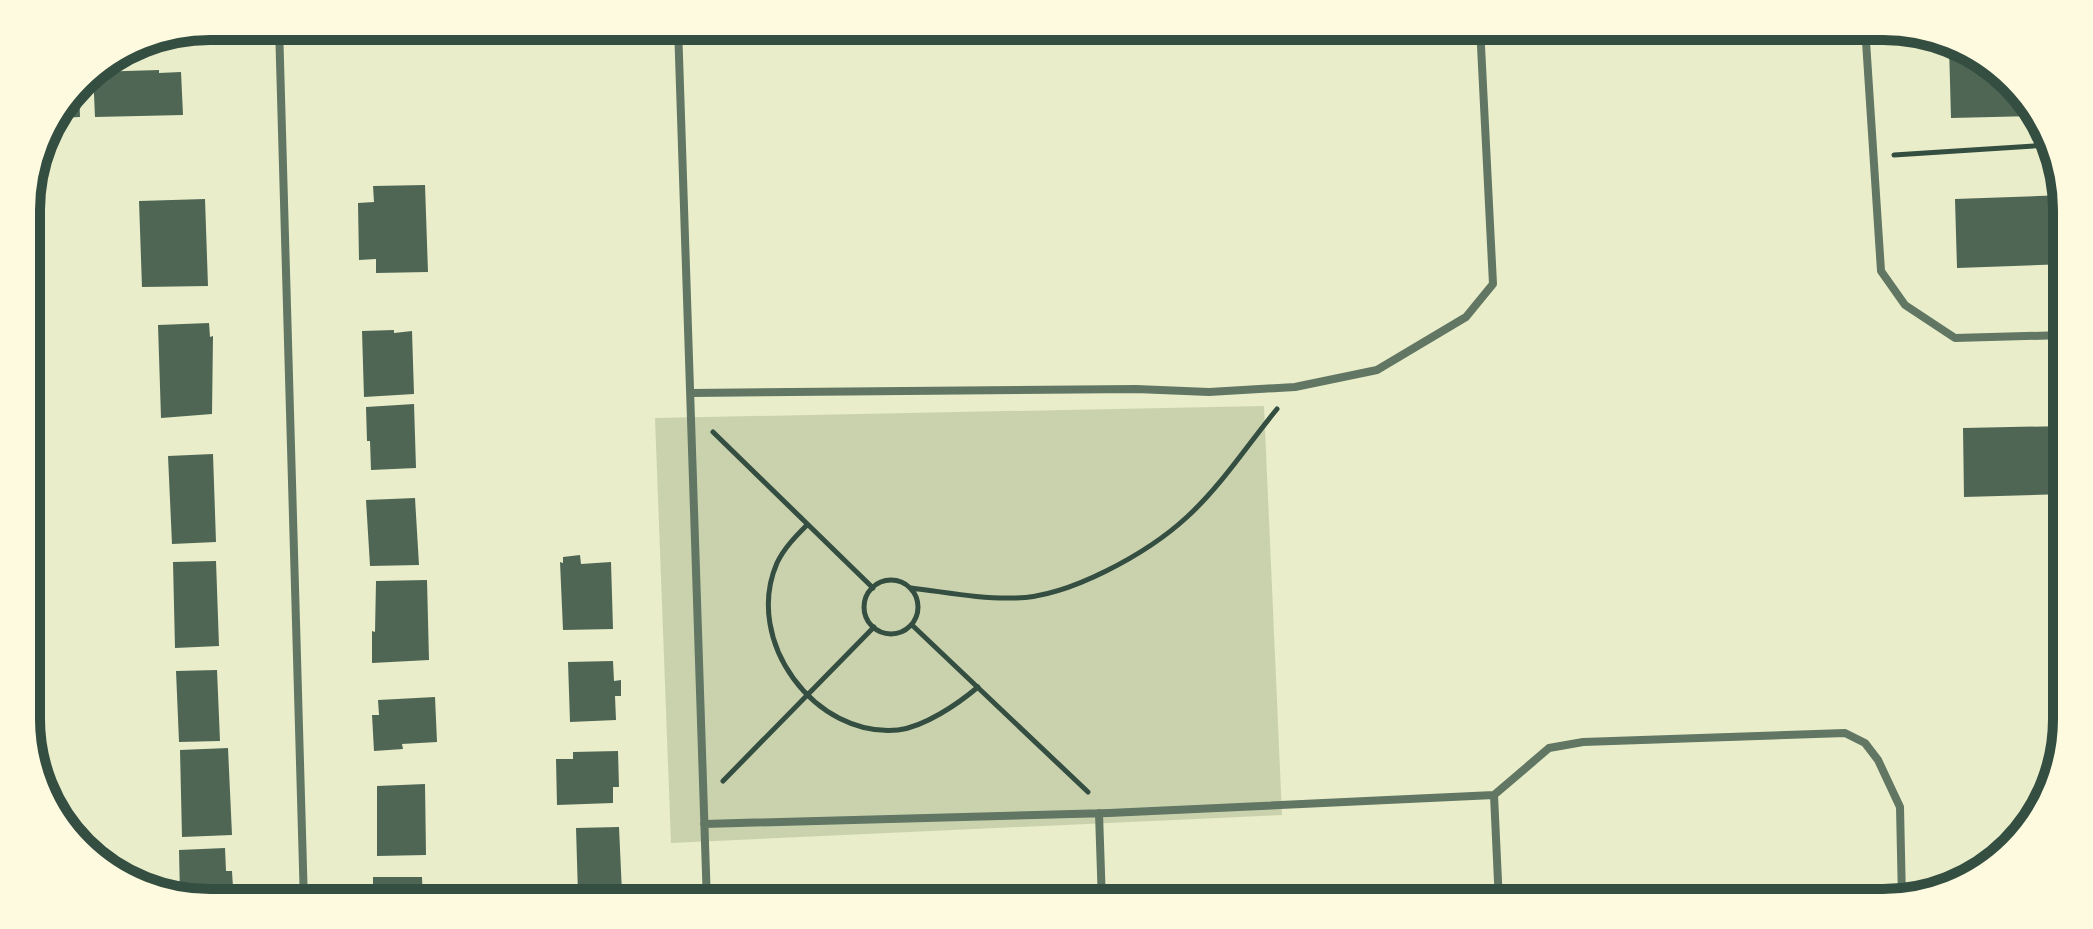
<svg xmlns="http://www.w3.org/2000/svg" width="2093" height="929" font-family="Manrope,sans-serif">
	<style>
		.green { fill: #cad2ad }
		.building { fill: #4f6655 }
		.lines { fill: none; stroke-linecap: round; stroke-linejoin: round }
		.path { stroke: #344e41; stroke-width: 5 }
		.minor { stroke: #617663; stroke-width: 8 }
		.rim { fill: none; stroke: #344e41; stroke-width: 10 }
	</style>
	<rect width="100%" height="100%" fill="#e9edc9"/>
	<!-- green -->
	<path class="green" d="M 1264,406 L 1282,815 L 671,843 L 655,418 Z"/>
	<!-- building -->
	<path class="building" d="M 1949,46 L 1961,46 L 2029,98 L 2036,116 L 1951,118 Z
		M 159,70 L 159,73 L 181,72 L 183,115 L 95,117 L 93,72 Z
		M 79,85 L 80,117 L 53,118 Z
		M 425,185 L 428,272 L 376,273 L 376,259 L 359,260 L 358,203 L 374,202 L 373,186 Z
		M 2065,195 L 2066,264 L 1957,268 L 1955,199 Z
		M 205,199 L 208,286 L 142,287 L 139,201 Z
		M 209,323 L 210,337 L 213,336 L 212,414 L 161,418 L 158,325 Z
		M 394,330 L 394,333 L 412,331 L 414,394 L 364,397 L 362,331 Z
		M 414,404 L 416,468 L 371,470 L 370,441 L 367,441 L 366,407 Z
		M 2066,426 L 2066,494 L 1964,497 L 1963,428 Z
		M 213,454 L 216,542 L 172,544 L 168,456 Z
		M 415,498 L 419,565 L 370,566 L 366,500 Z
		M 580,555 L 581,564 L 611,562 L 613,629 L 563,630 L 560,562 L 563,563 L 563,557 Z
		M 216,561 L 219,646 L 175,648 L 173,562 Z
		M 427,580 L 429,660 L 372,663 L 372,631 L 375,632 L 376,581 Z
		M 27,636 L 40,636 L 44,728 L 28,728 Z
		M 613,661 L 614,681 L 621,680 L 621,696 L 615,696 L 616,720 L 570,722 L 568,662 Z
		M 217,670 L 220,741 L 179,742 L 176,671 Z
		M 435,697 L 437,742 L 402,744 L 403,749 L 374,751 L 372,715 L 379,715 L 378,700 Z
		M 228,748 L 232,835 L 182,837 L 180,750 Z
		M 618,751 L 619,787 L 613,787 L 613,803 L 557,805 L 556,759 L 573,759 L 573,752 Z
		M 425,784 L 426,855 L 377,856 L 377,786 Z
		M 619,827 L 622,893 L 578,894 L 576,828 Z
		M 225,848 L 226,871 L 232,871 L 233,888 L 227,888 L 227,903 L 210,903 L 180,897 L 179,850 Z
		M 373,877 L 422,877 L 423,903 L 373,903 Z"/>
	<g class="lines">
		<!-- path -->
		<path class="path" d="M 1894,155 L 2049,145
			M 713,432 L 873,588
			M 807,525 C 796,536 784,548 777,563 C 743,641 815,738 898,730 C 924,727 958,704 978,687
			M864 607a27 27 0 1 1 54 0a27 27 0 1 1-54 0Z
			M 911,588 C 945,592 980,599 1014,598 C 1068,598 1148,553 1187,517 C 1221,486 1248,444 1277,409
			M 912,625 L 1088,792
			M 723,781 L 874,627"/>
		<!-- minor -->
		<path class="minor" d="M 279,26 L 304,903
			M 678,26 L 707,903
			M 1865,26 L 1881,271 L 1905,305 L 1955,338 L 2066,335
			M 691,393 L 1136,389 L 1209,392 L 1295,387 L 1377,370 L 1466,317 L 1493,284 L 1480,26
			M 1494,795 L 1499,903
			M 1099,813 L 1102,903
			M 704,824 L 1109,813 L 1494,795 L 1549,748 L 1583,742 L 1845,733 L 1865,743 L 1878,760 L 1900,807 L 1902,900"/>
	</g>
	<!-- crop -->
	<path d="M0 0H2093V929H0ZM210 40H1883A170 170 0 0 1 2053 210V719A170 170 0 0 1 1883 889H210A170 170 0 0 1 40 719V210A170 170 0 0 1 210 40Z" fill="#fefae0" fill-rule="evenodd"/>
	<path class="rim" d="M210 40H1883A170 170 0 0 1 2053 210V719A170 170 0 0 1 1883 889H210A170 170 0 0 1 40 719V210A170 170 0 0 1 210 40Z"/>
</svg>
